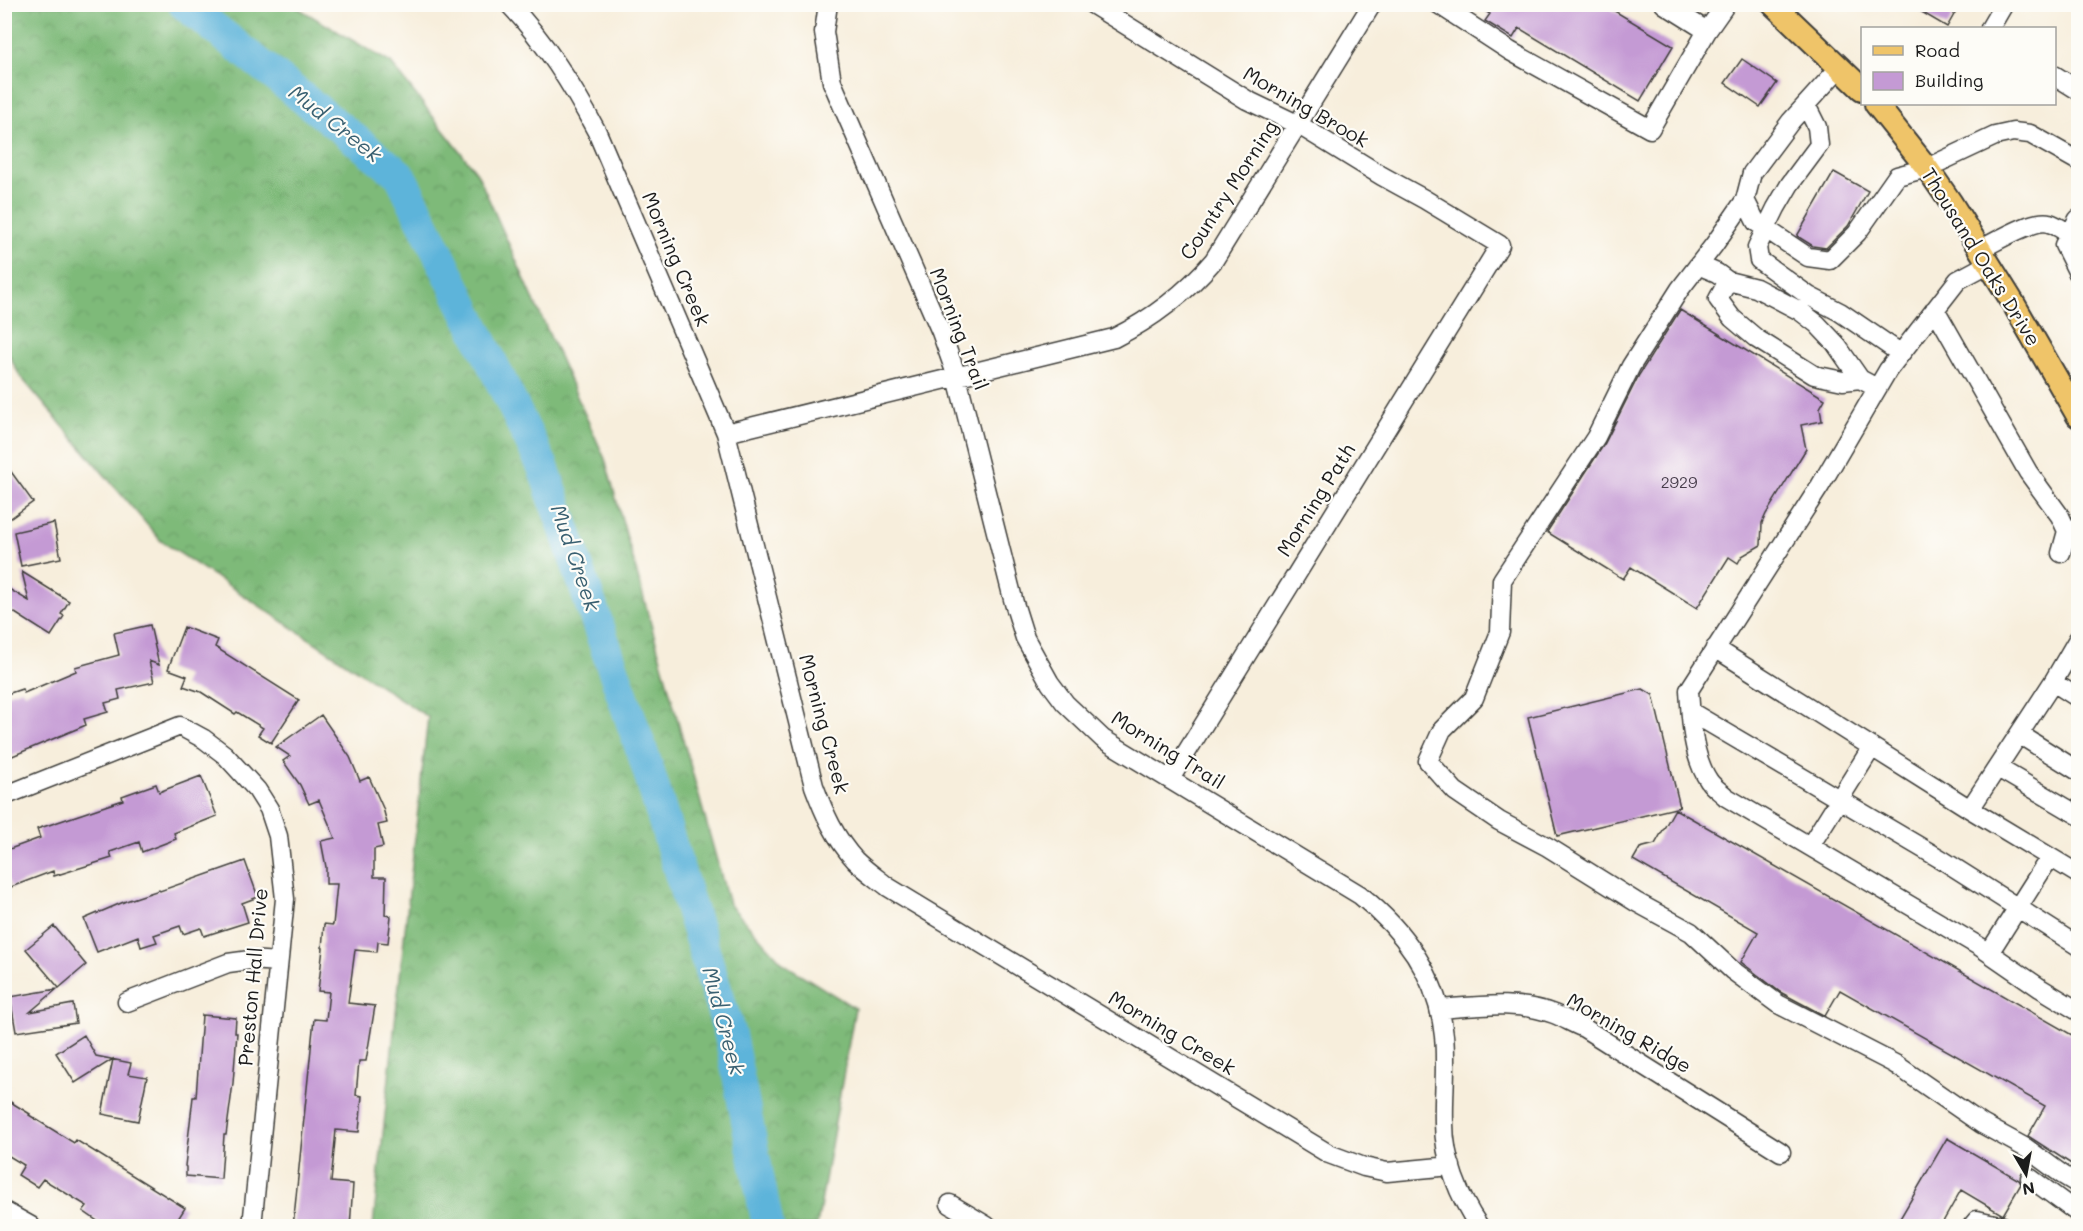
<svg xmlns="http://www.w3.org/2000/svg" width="2083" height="1231" font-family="Mali,sans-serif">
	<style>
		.forest { fill: url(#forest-crowns); stroke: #4d6b4a; stroke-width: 1.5 }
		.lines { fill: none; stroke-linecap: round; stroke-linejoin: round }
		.river { stroke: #5db4da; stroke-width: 32 }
		.building { fill: #c49ad4 }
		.minor-casing { stroke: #3d3c39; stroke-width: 21 }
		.major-casing { stroke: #3d3c39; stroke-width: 26 }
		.minor { stroke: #fff; stroke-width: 18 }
		.major { stroke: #efc469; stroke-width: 22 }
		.labels { text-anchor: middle; stroke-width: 4.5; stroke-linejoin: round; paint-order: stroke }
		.number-label { font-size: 16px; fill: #463c4a }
		.street-label { font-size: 20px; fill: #1c1c1c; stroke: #fdfcf7 }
		.water-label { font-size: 21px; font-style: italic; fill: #396071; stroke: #fdfcf7 }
	</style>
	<defs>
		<pattern id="forest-crowns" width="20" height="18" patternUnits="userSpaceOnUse" patternTransform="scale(1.5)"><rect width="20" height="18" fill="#7eba79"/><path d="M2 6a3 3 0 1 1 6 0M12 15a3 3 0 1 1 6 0" fill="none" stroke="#6c9f68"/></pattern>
	</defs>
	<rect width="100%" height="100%" fill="#fdfcf7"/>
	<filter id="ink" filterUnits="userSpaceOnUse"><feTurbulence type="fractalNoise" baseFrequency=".0167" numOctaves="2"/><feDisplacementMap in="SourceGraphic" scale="12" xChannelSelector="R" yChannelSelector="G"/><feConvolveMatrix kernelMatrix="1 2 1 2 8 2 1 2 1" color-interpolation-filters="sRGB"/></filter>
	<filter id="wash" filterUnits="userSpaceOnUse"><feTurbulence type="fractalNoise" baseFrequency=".008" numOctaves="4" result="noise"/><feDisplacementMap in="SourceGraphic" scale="24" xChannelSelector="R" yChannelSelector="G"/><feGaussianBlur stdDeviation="1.35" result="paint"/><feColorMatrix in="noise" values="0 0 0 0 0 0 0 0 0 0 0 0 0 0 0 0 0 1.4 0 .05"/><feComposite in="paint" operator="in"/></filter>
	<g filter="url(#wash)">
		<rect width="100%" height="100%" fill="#f7eedc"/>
		<!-- forest -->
		<path class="forest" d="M 4,5 L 293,5 L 391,63 L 477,173 L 605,459 L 729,904 L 784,964 L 855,1008 L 817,1226 L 373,1226 L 428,717 L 161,541 L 20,376 L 4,346 Z"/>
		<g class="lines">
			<!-- river -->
			<path class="river" d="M 184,4 L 400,175 L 543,467 L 646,763 L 730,1035 L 768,1226"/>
		</g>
		<g id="blocks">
			<!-- building -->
			<path class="building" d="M 1474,4 L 1603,4 L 1673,46 L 1640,101 L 1519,28 L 1513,38 L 1485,21 L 1490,14 Z
				M 1908,4 L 1960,4 L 1947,27 Z
				M 1742,59 L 1777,83 L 1760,107 L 1725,83 Z
				M 1834,172 L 1868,191 L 1848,226 L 1826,248 L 1813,246 L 1797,236 Z
				M 1680,310 L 1825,399 L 1820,408 L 1822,421 L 1801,425 L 1806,449 L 1766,514 L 1762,523 L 1761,545 L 1742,556 L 1738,563 L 1729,557 L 1697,608 L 1631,567 L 1623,579 L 1547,532 L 1605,443 L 1639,375 Z
				M 4,462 L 33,502 L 4,523 Z
				M 54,523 L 61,558 L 21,566 L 14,532 Z
				M 22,572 L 69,601 L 61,614 L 64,616 L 51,636 L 4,606 L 4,586 L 29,601 Z
				M 150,625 L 159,665 L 149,661 L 154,682 L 118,690 L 120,699 L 105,703 L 108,712 L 84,719 L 86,725 L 10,757 L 4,742 L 4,695 L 22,689 L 24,693 L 76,671 L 75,667 L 119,655 L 114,633 Z
				M 184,627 L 218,640 L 215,647 L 299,700 L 271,743 L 258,735 L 263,728 L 237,712 L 235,714 L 201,692 L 183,686 L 187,676 L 168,669 Z
				M 1643,689 L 1653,695 L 1680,807 L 1557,836 L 1528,717 Z
				M 321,715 L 350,757 L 360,781 L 369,777 L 383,808 L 387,823 L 378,825 L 383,847 L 374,849 L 374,877 L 386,877 L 385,915 L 391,916 L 388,943 L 378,942 L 377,952 L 355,950 L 348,1003 L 375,1006 L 366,1061 L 359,1061 L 356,1095 L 362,1096 L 359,1132 L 336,1130 L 331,1182 L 353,1184 L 350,1227 L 293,1227 L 314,1019 L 326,1020 L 329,992 L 318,991 L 323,948 L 322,948 L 324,924 L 333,925 L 337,884 L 326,884 L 326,867 L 321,841 L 335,838 L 319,800 L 309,804 L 300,785 L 283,761 L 290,756 L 276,747 Z
				M 201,776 L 217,816 L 174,833 L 176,839 L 142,852 L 139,842 L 110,852 L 112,858 L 54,876 L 53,871 L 11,887 L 4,869 L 4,851 L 40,838 L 37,829 L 123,800 L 122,796 L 156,784 L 159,792 Z
				M 1675,809 L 2079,1039 L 2079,1169 L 2028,1136 L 2045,1106 L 1840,990 L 1825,1016 L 1780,992 L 1741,962 L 1758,932 L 1633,860 L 1640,848 L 1655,844 Z
				M 245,861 L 258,897 L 242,903 L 248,922 L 204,936 L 201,928 L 183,934 L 180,926 L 154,935 L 157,942 L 141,947 L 138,936 L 97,952 L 84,919 L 126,901 L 159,890 L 160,891 Z
				M 54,926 L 86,965 L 59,988 L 26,949 Z
				M 57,989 L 30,1012 L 73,1004 L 76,1023 L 16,1032 L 10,997 Z
				M 202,1015 L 236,1018 L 235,1033 L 237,1033 L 233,1083 L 226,1135 L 224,1135 L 221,1179 L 186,1176 L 186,1167 L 185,1166 L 193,1097 L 196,1097 Z
				M 84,1035 L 96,1056 L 131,1063 L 128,1074 L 147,1077 L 138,1121 L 102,1114 L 113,1059 L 75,1083 L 56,1053 Z
				M 4,1098 L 30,1114 L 29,1115 L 74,1143 L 76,1140 L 185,1208 L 173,1227 L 106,1227 L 83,1211 L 87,1206 L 43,1179 L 37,1187 L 18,1175 L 24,1165 L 4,1153 Z
				M 1947,1138 L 2019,1180 L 2021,1184 L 2003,1215 L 1961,1190 L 1940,1227 L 1895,1227 Z"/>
		</g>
	</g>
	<g filter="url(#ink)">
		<use href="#blocks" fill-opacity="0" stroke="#3d3c39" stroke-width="1.5"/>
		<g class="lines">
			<defs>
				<path id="minor" d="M 509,4 C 546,43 572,85 597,132 L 726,433 L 814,786 C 824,813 835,838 855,860 C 865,870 878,879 888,887 L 1329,1154 L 1364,1167 L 1387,1172 L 1451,1166
					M 828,4 L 824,32 L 832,82 L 941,332 L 957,377 L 1014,603 L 1025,638 L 1050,683 L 1065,703 L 1103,739 L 1360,895 C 1405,931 1438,977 1444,1036 C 1447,1065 1443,1095 1444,1123 C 1444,1160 1459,1197 1479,1226
					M 1092,4 L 1247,100 L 1299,125 L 1382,176 L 1424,199 L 1500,245 L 1170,779
					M 1438,4 L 1510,51 L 1650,129 L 1707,31
					M 1664,4 L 1707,31 L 1726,4
					M 1990,28 L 2004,4
					M 1840,67 L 1791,121 L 1752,173 L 1745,200 L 1756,222 L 1808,257 L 1830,260 L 1857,233 L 1897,176 L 1927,168 L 1995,136 L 2013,132 L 2030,134 L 2078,161
					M 2054,75 L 2078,90
					M 1806,105 L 1817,127 L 1819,145 L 1790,184 L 1776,208 L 1757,247 L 1759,260 L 1809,296 L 1840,312 L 1900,353
					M 1745,200 L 1714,245 L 1680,289 L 1631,366 L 1596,437 L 1502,580 L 1500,632 L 1474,698 L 1442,730 L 1428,761 L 1455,791 L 1499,821 L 1548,847 L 1636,902 L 1691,932 L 1732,970 L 1778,1004 L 1895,1064 L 1982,1124 L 2026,1148 L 2063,1175 L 2078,1184
					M 2078,219 L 2064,245 L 2078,273
					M 1979,250 C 1994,243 2034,218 2049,223 C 2060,226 2068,235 2078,238
					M 1988,264 L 1958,280 L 1888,370 L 1820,486 L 1689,690 C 1691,719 1692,756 1709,781 C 1713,787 1721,792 1726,797 L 1982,948 L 2040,988 L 2078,1011
					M 1698,265 L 1717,273 L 1728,281 L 1756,288 L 1800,311 L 1817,324 L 1835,343 L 1860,379 L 1877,388
					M 1728,281 L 1718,299 L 1732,318 L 1757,339 L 1814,375 L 1843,381 L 1860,379
					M 1935,309 L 2028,472 L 2060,516 L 2067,531 L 2061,553
					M 726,433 L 1114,338 C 1154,318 1185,294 1214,260 L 1372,4
					M 1715,648 L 1970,809 L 2078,874
					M 2053,682 L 2078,698
					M 1691,712 L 1944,861 L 2078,946
					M 2019,734 L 2078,771
					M 1998,768 L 2078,815
					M 4,796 L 180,726 L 204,739 L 225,755 L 257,790 L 269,809 L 278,836 L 285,899 L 252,1226
					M 1970,809 L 2053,682 L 2078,639
					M 1810,846 L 1872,747
					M 1989,953 L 2050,857
					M 127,1002 L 228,963 L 250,960 L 278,962
					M 1439,1009 C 1478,1006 1517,1000 1554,1014 C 1564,1018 1574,1024 1584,1028 L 1781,1152
					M 2030,1178 L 2078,1213
					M 950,1204 L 987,1226
					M 4,1211 L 31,1226
					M 1972,1226 L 1977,1220 L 2003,1226"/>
				<path id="major" d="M 1773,4 L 1862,89
					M 1876,104 L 1927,168 L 1951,203 L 2012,301 L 2078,416"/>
			</defs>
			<!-- minor casing -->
			<use href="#minor" class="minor-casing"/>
			<!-- major casing -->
			<use href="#major" class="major-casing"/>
			<!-- minor -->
			<use href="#minor" class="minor"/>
			<!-- major -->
			<use href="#major" class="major"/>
		</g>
	</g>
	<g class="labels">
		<!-- number labels -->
		<g class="number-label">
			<text x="1679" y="488">2929</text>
		</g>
		<!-- street labels -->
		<g class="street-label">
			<text transform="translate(1306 107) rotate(30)" y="7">Morning Brook</text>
			<text transform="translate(1229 190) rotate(-57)" y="7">Country Morning</text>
			<text transform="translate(1981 257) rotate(58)" y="7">Thousand Oaks Drive</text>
			<text transform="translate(676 259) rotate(67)" y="7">Morning Creek</text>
			<text transform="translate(959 329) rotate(69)" y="7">Morning Trail</text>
			<text transform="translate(1316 500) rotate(-58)" y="7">Morning Path</text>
			<text transform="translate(824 724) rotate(75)" y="7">Morning Creek</text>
			<text transform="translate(1168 750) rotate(32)" y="7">Morning Trail</text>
			<text transform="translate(253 977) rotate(-85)" y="7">Preston Hall Drive</text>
			<text transform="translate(1172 1033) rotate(31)" y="7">Morning Creek</text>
			<text transform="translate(1629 1033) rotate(30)" y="7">Morning Ridge</text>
		</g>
		<!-- water labels -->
		<g class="water-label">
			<text transform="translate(335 124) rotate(38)" y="7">Mud Creek</text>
			<text transform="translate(575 558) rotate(71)" y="7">Mud Creek</text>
			<text transform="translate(723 1021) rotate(75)" y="7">Mud Creek</text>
		</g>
	</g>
	<!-- margin -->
	<rect width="2083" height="1231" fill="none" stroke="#fdfcf7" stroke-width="24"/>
	<!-- legend -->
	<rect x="1861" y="27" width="195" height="78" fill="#fdfcf7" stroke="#a3a29f" stroke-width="1.5"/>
	<rect x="1873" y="46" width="30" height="9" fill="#efc469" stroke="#a3a29f" stroke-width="1.5"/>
	<text x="1915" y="57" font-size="18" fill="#1c1c1c">Road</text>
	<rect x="1873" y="72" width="30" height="18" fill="#c49ad4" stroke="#a3a29f" stroke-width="1.5"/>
	<text x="1915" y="87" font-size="18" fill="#1c1c1c">Building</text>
	<!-- north arrow -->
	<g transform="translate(2026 1174) rotate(170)" stroke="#fdfcf7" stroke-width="4.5" paint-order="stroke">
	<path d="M0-4.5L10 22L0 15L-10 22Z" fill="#1c1c1c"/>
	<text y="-9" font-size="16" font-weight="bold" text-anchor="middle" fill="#1c1c1c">N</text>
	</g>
</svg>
